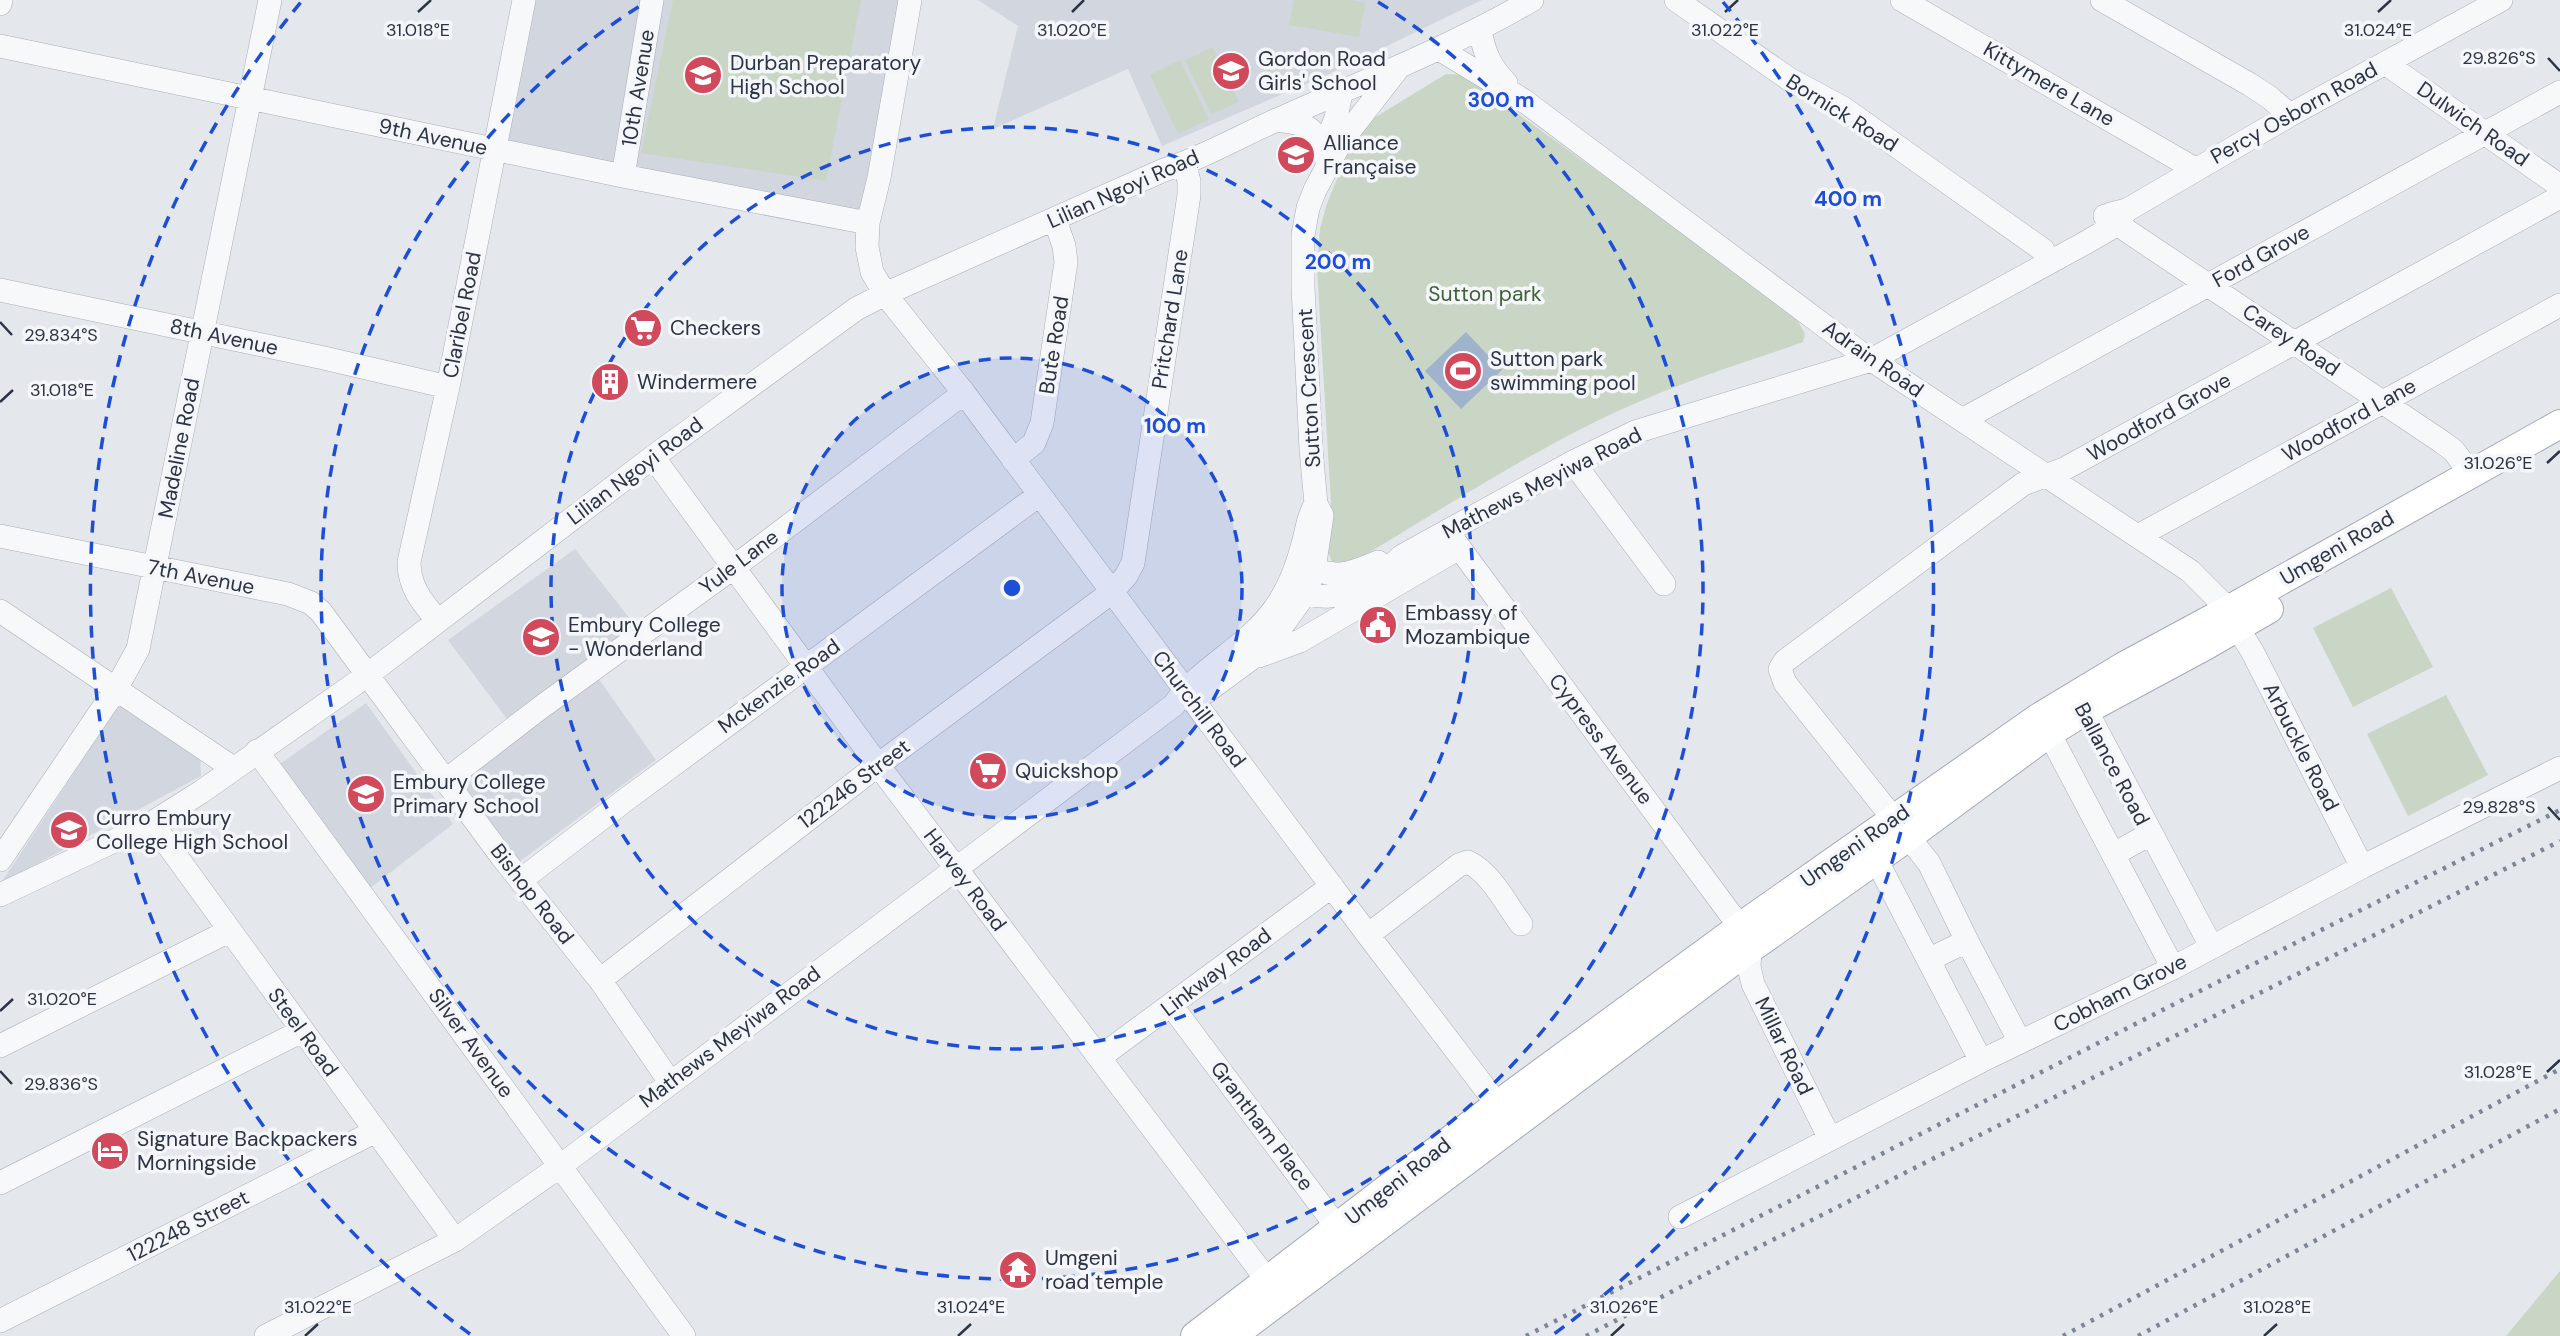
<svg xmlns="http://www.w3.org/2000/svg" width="2560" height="1336" font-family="'DM Sans',sans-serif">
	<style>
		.built { fill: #d2d6de }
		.green { fill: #c9d6c5 }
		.water { fill: #9fb4cc }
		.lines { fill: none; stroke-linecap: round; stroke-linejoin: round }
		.minor-casing { stroke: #a9aeb7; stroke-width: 24 }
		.major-casing { stroke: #a3abb8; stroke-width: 30 }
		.minor { stroke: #f7f8fa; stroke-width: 23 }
		.major { stroke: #fff; stroke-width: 28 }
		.rail { stroke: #7d8696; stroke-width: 4.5; stroke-dasharray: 3.5 7; stroke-linecap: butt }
		.ticks { fill: none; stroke: #2b3445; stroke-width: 2.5 }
		.ring { fill: none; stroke: #1d4ed8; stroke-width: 3.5; stroke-dasharray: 12 9 }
		.labels { text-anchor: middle; stroke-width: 7; stroke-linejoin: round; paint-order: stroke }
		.poi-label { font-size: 21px; fill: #2b3445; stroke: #f4f6f9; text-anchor: start }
		.street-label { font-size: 21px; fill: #2b3445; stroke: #f4f6f9 }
		.park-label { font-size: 21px; fill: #3f6138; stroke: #f4f6f9 }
		.ticks-label { font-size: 18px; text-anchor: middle; fill: #2b3445; stroke: #f4f6f9; stroke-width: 7; stroke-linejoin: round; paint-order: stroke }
		.centre { fill: #1d4ed8; stroke: #f4f6f9; stroke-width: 3.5 }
		.ring-label { font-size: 21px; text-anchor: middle; font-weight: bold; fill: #1d4ed8; stroke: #f4f6f9; stroke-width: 7; stroke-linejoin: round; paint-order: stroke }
	</style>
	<rect width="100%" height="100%" fill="#e4e7ec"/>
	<!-- built -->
	<path class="built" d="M 524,0 L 910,0 L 868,223 L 494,149 Z
		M 978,0 L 1482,0 L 1329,74 L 1162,146 L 1128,69 L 993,129 L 1018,26 Z
		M 575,549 L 638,629 L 510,723 L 448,640 Z
		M 598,678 L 656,760 L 519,862 L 458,777 Z
		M 121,702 L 200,754 L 201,776 L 1,883 Z
		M 366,703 L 453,824 L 369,889 L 280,764 Z"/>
	<!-- green -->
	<path class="green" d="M 673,0 L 861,0 L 826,181 L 641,153 Z
		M 1294,0 L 1351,0 L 1365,3 L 1359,37 L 1289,25 Z
		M 1213,47 L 1239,102 L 1211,114 L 1185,60 Z
		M 1180,60 L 1209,120 L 1178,134 L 1150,75 Z
		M 1446,74 L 1464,75 L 1793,312 L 1805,334 L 1803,342 C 1750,361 1694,378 1643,400 C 1540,444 1446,507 1350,564 L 1334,566 L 1325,545 L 1331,503 L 1317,268 L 1320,229 L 1326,206 L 1351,145 L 1369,121 Z
		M 2391,588 L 2433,667 L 2353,707 L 2313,628 Z
		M 2446,695 L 2488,775 L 2408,816 L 2367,734 Z
		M 2560,1271 L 2560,1336 L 2506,1336 Z"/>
	<!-- water -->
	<path class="water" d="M 1466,332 L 1502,370 L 1461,409 L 1425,371 Z"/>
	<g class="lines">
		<defs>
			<path id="minor" d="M 910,0 L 879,178 L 868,223 L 867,247 L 872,272 L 885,294 L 964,393 L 1368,935 L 1507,1117
				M 1676,0 L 1789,79 L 1843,108 L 2043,250
				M 1902,0 L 2195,169
				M 2102,0 L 2249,84 L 2269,97 L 2290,115
				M 0,4 L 1,0
				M 1480,30 C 1484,52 1490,67 1506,83
				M 0,46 L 623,176 L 868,223
				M 1439,49 L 1523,100 L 1858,351 L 2190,571 L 2222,603 L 2252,651 L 2362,867
				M 2385,63 L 2560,186
				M 1276,120 C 1302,123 1314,124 1323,151
				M 1322,153 L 1336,118 L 1341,93
				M 623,176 L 652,0
				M 2111,214 L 2127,210 L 2290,115 L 2501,0
				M 2105,216 L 2442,442 L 2454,451 L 2470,473
				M 0,290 L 324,358 L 448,387
				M 1962,420 L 2560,92
				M 653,457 L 878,765 L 1277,1293
				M 1013,460 L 1034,443 L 1042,423 L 1066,262 L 1064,246 L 1055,220
				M 1573,462 L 1664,584
				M 1447,531 L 1740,927 L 1750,949 L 1749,967 L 1753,984 L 1830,1139
				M 0,536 L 288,594 L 311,603 L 321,612 L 502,857 L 600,980 L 670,1082
				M 2138,536 L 2560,305
				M 1301,565 C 1337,578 1343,577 1378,562
				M 1288,588 C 1320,600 1337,600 1366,582 C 1380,574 1391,567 1402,556 L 1573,462 L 1635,432 L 1871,360 L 2085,243 L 2116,225 L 2127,210
				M 0,611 L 233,768
				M 438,621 C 422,602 409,587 409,562 L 448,387 L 524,0
				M 1259,656 L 1300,641 L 1459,548
				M 2076,696 L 2086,710 L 2211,946
				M 1199,697 L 1252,658 L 1274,637 L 1305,594 L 1314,570 L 1322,515 L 1316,504 L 1311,449 L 1303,287 L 1303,235 L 1308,208 L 1315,190 L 1340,143 L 1396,71
				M 2041,721 L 2049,733 L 2173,968
				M 257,751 L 684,1336
				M 445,781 L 540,708 L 734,567 L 964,393
				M 152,823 L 455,1240
				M 1868,844 L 1981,1061
				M 2114,854 L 2150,834
				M 0,860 L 116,689 L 138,649 L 270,0
				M 521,880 L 628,798 L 1039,495
				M 0,895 L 152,823 L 201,792 L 366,676 L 653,457 L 856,309 L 885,294 L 1164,170 C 1206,157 1245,133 1286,116 C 1369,79 1453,46 1532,0
				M 1368,935 L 1459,865 L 1468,862 C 1491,873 1506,904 1521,924
				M 1930,959 L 1967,941
				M 600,980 L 878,765 L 1112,592 L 1126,576 L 1133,563 L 1189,195 L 1189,181 L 1184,163
				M 1171,1005 L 1346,1239
				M 2020,1042 L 1967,941 L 1929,863 L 1785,683 L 1780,669 L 1785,661 L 2023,484 L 2064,469 L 2560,197
				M 0,1046 L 229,931
				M 1100,1057 L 1332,886
				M 0,1183 L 302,1031
				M 1680,1217 L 1981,1061 L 2173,968 L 2362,867 L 2560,768
				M 0,1321 L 376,1131
				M 266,1336 L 455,1240 L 559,1167 L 1174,705 C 1200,667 1247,648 1275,608 C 1289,589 1297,567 1303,544 C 1307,530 1308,516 1316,504"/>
			<path id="major" d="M 1195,1336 L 1474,1122 L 1740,927 L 2038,718 L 2124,666 L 2228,610 L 2560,424
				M 1232,1336 L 1737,958 L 1908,837 L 2049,733 L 2086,710 L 2205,646 L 2269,609"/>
		</defs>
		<!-- minor casing -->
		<use href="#minor" class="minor-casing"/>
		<!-- major casing -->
		<use href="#major" class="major-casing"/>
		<!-- minor -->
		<use href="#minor" class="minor"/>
		<!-- major -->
		<use href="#major" class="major"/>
		<!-- rail -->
		<path class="rail" d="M 1526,1336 L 2192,995 L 2560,810
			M 1586,1336 L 1733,1260 L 2560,841
			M 2063,1336 L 2560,1069
			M 2138,1336 L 2560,1109"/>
	</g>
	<!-- ticks -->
	<path class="ticks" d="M 418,12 L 431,0M 1072,12 L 1084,0M 1725,12 L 1738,0M 2378,12 L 2391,0M 2548,58 L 2560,71M 0,322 L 12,335M 0,402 L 13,390M 2547,463 L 2560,451M 2548,807 L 2560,820M 0,1011 L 13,999M 0,1071 L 12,1084M 2547,1072 L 2560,1060M 305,1336 L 318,1324M 958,1336 L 971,1324M 1611,1336 L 1624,1324M 2264,1336 L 2277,1324"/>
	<!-- distance rings -->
	<circle cx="1012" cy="588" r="230" fill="#1d4ed8" fill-opacity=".12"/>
	<g class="ring">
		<circle cx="1012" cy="588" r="230"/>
		<circle cx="1012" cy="588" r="461"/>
		<path d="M1378 2A691 691 0 1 1 646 2"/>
		<path d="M470 1334A922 922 0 0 1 301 2M1723 2A922 922 0 0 1 1554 1334"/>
	</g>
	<!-- icons -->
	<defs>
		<symbol id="school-disc" viewBox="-11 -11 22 22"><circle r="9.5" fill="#d1495b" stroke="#f4f6f9"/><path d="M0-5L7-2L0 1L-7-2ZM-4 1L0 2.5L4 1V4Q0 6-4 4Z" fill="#fff"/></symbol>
		<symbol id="supermarket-disc" viewBox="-11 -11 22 22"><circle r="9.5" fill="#d1495b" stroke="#f4f6f9"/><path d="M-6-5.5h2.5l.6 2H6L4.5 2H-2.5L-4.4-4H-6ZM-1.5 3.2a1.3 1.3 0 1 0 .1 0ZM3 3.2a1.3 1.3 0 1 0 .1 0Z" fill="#fff"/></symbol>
		<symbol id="stadium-disc" viewBox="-11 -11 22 22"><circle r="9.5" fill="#d1495b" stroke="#f4f6f9"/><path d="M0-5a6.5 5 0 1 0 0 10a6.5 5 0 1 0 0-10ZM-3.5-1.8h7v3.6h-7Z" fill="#fff"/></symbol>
		<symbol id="building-disc" viewBox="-11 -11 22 22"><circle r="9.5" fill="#d1495b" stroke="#f4f6f9"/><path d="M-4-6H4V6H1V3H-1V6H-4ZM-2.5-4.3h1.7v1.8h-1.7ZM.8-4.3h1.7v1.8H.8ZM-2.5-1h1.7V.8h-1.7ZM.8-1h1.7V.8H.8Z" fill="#fff"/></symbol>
		<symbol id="civic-disc" viewBox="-11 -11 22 22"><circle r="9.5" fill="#d1495b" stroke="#f4f6f9"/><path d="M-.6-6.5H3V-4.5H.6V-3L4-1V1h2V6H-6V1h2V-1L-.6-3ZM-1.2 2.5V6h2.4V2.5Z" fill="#fff"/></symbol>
		<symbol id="hotel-disc" viewBox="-11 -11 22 22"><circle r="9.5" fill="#d1495b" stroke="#f4f6f9"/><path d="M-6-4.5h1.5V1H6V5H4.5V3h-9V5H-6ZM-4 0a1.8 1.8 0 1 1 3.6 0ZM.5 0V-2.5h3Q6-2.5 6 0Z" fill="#fff"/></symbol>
		<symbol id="temple-disc" viewBox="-11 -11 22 22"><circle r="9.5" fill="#d1495b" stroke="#f4f6f9"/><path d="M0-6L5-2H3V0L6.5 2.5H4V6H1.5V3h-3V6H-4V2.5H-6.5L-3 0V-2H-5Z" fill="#fff"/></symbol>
	</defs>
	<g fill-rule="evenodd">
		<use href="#school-disc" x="1209" y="49" width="44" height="44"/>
		<use href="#school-disc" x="681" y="53" width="44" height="44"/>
		<use href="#school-disc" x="1274" y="133" width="44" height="44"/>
		<use href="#supermarket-disc" x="621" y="306" width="44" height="44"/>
		<use href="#stadium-disc" x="1441" y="349" width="44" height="44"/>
		<use href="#building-disc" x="588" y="360" width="44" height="44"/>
		<use href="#civic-disc" x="1356" y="603" width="44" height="44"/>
		<use href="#school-disc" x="519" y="615" width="44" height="44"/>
		<use href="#supermarket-disc" x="966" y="749" width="44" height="44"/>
		<use href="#school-disc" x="344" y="772" width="44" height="44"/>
		<use href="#school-disc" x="47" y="808" width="44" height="44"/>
		<use href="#hotel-disc" x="88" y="1129" width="44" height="44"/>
		<use href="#temple-disc" x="996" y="1248" width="44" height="44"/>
	</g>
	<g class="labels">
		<!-- poi labels -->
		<g class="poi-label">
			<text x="1258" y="66">Gordon Road<tspan x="1258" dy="24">Girls' School</tspan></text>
			<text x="730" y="70">Durban Preparatory<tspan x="730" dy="24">High School</tspan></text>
			<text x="1323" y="150">Alliance<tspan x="1323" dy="24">Française</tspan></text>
			<text x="670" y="335">Checkers</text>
			<text x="1490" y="366">Sutton park<tspan x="1490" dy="24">swimming pool</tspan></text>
			<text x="637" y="389">Windermere</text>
			<text x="1405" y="620">Embassy of<tspan x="1405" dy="24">Mozambique</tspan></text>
			<text x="568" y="632">Embury College<tspan x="568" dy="24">- Wonderland</tspan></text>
			<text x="1015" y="778">Quickshop</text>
			<text x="393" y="789">Embury College<tspan x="393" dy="24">Primary School</tspan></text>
			<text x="96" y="825">Curro Embury<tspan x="96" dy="24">College High School</tspan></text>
			<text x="137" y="1146">Signature Backpackers<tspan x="137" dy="24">Morningside</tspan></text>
			<text x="1045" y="1265">Umgeni<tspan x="1045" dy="24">road temple</tspan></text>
		</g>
		<!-- street labels -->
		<g class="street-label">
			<text transform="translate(2049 84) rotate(30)" y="7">Kittymere Lane</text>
			<text transform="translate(638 88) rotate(-81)" y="7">10th Avenue</text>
			<text transform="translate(1842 113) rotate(32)" y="7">Bornick Road</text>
			<text transform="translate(2294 113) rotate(-29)" y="7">Percy Osborn Road</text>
			<text transform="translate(2473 124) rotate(35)" y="7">Dulwich Road</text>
			<text transform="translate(433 137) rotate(12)" y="7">9th Avenue</text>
			<text transform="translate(1123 189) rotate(-24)" y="7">Lilian Ngoyi Road</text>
			<text transform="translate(2261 256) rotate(-29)" y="7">Ford Grove</text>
			<text transform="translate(462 315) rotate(-79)" y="7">Claribel Road</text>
			<text transform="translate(1170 319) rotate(-81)" y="7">Pritchard Lane</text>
			<text transform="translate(224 337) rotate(12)" y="7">8th Avenue</text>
			<text transform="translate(2291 340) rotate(34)" y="7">Carey Road</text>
			<text transform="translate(1054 345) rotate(-81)" y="7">Bute Road</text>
			<text transform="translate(1873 359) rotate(35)" y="7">Adrain Road</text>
			<text transform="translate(1309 388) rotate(-93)" y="7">Sutton Crescent</text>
			<text transform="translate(2159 417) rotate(-29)" y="7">Woodford Grove</text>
			<text transform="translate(2349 420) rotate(-29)" y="7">Woodford Lane</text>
			<text transform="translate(179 448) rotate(-79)" y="7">Madeline Road</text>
			<text transform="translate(635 471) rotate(-37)" y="7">Lilian Ngoyi Road</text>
			<text transform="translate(1542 483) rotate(-27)" y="7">Mathews Meyiwa Road</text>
			<text transform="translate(2337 548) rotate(-30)" y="7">Umgeni Road</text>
			<text transform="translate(739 562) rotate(-37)" y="7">Yule Lane</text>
			<text transform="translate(201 577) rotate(11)" y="7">7th Avenue</text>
			<text transform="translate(779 686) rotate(-36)" y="7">Mckenzie Road</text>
			<text transform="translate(1199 709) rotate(53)" y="7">Churchill Road</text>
			<text transform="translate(1601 739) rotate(53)" y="7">Cypress Avenue</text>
			<text transform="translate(2301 747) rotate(63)" y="7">Arbuckle Road</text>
			<text transform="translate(2112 764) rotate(62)" y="7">Ballance Road</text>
			<text transform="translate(854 784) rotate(-37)" y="7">122246 Street</text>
			<text transform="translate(1855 846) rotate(-35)" y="7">Umgeni Road</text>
			<text transform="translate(965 880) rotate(53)" y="7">Harvey Road</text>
			<text transform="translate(532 894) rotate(52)" y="7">Bishop Road</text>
			<text transform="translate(1216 972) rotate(-37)" y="7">Linkway Road</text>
			<text transform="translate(2120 993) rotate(-27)" y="7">Cobham Grove</text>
			<text transform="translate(303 1032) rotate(54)" y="7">Steel Road</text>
			<text transform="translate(730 1037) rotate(-37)" y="7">Mathews Meyiwa Road</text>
			<text transform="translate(471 1043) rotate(54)" y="7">Silver Avenue</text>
			<text transform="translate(1784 1046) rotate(64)" y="7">Millar Road</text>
			<text transform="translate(1262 1126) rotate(53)" y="7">Grantham Place</text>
			<text transform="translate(1398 1181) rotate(-38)" y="7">Umgeni Road</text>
			<text transform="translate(188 1226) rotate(-27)" y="7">122248 Street</text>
		</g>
		<!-- park labels -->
		<g class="park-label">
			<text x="1485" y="301">Sutton park</text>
		</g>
	</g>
	<g class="ticks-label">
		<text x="1725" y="36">31.022°E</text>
		<text x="2378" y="36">31.024°E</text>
		<text x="418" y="36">31.018°E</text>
		<text x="1072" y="36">31.020°E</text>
		<text x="2499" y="64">29.826°S</text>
		<text x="61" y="341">29.834°S</text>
		<text x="62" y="396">31.018°E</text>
		<text x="2498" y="469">31.026°E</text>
		<text x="2499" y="813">29.828°S</text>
		<text x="62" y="1005">31.020°E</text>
		<text x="2498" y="1078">31.028°E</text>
		<text x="61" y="1090">29.836°S</text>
		<text x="318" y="1313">31.022°E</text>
		<text x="971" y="1313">31.024°E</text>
		<text x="1624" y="1313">31.026°E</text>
		<text x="2277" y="1313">31.028°E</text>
	</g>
	<circle cx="1012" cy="588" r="10" class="centre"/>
	<g class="ring-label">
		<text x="1501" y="107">300 m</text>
		<text x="1848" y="206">400 m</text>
		<text x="1338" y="269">200 m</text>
		<text x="1175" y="433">100 m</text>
	</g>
</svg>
